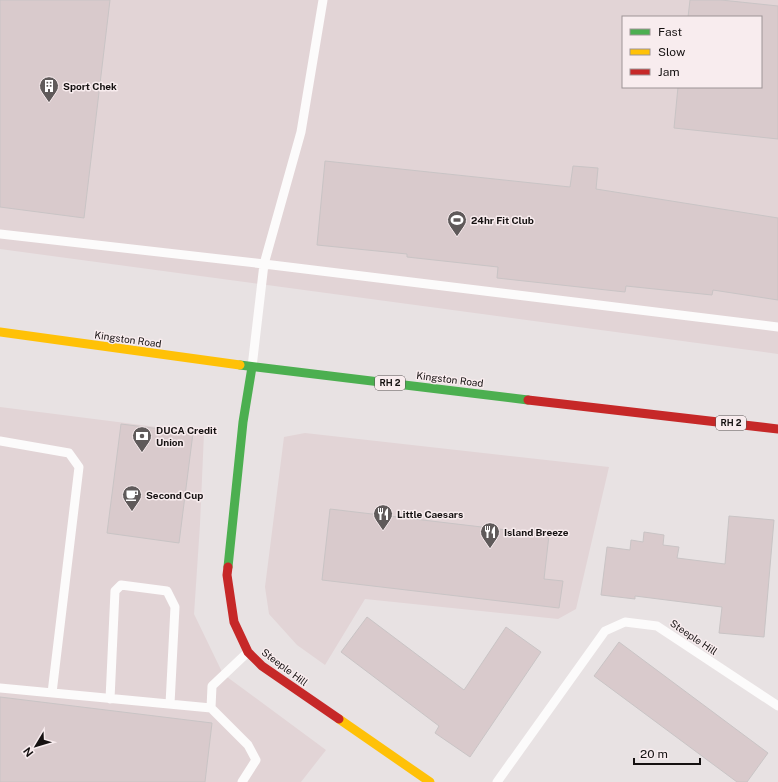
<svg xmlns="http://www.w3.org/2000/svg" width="778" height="782" font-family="'Public Sans',sans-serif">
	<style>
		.built { fill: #e2d4d6; fill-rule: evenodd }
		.building { fill: #d9cacc; stroke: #c9c4c5 }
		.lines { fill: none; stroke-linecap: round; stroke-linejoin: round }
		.lane { stroke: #fcfbfb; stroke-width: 9 }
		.fast { stroke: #4caf50; stroke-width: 9 }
		.slow { stroke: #ffc107; stroke-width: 9 }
		.jam { stroke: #c62828; stroke-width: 9 }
		.labels { text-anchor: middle; stroke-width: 3; stroke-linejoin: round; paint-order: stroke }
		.shield { fill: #f8ecee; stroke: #595353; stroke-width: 1 }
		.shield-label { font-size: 9px; font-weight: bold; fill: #151111 }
		.poi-label { font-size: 10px; font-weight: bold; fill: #151111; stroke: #f8ecee; text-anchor: start }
		.street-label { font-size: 10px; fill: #151111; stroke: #f8ecee }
	</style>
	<rect width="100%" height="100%" fill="#e8e2e3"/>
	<!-- built -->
	<path class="built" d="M 0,0 L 778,0 L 778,354 L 0,249 ZM 623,17 L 761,17 L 761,87 L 623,87 Z
		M 0,407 L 204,433 L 200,524 L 194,614 L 223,674 L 326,750 L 301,782 L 0,782 Z
		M 305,433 L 609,467 L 576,609 L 558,619 L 365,599 L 325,665 L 297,645 L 269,614 L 265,587 L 284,437 Z"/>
	<!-- building -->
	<path class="building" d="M 0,0 L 110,0 L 84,218 L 0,207 Z
		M 690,0 L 721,0 L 778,6 L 778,139 L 674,128 L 678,87 L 761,87 L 761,17 L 688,17 Z
		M 325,161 L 570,187 L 573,166 L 598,168 L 596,189 L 778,218 L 778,300 L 713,290 L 712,295 L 626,286 L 625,292 L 497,278 L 498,267 L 407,257 L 407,254 L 317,245 Z
		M 121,424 L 193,433 L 179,543 L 107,533 Z
		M 330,509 L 549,535 L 544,579 L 563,581 L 559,608 L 322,580 Z
		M 729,516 L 774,520 L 764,637 L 719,633 L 722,607 L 635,596 L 635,599 L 601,595 L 607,547 L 630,550 L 631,540 L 643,542 L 644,532 L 664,535 L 663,545 L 679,547 L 677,558 L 725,564 Z
		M 367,617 L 464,690 L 506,627 L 541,652 L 470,757 L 435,733 L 439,726 L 341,652 Z
		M 619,642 L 768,753 L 747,782 L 737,782 L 594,676 Z
		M 0,697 L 212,723 L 205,782 L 0,782 Z"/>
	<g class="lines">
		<!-- lane -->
		<path class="lane" d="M 0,234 L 264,264 L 778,327
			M 252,367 L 264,264 L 301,132 L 323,0
			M 0,441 L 69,453 L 79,467 L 52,693
			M 0,688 L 211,708
			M 110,699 L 115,591 L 121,585 L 167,591 L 175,607 L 170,704
			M 242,782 L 256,760 L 248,745 L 211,708 L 212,686 L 248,652
			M 497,782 L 605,631 L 625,622 L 657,626 L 778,706"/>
		<!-- fast -->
		<path class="fast" d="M 240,365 L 528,400
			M 228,567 L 243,422 L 252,367"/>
		<!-- slow -->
		<path class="slow" d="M 0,332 L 240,365
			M 339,719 L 430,782"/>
		<!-- jam -->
		<path class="jam" d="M 528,400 L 778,429
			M 228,567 L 227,575 L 234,622 L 248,652 L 262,666 L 339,719"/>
	</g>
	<!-- icons -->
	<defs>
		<symbol id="building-pin" viewBox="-11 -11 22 30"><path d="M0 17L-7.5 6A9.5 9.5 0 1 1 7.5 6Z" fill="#5f5a5a" stroke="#f8ecee"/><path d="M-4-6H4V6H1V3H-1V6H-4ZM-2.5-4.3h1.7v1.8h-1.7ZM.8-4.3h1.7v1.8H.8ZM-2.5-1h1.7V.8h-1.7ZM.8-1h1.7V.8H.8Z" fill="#fff"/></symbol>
		<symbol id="stadium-pin" viewBox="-11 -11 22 30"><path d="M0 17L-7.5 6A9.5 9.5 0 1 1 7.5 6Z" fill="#5f5a5a" stroke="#f8ecee"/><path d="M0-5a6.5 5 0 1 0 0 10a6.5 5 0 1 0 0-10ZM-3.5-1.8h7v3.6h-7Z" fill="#fff"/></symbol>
		<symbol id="bank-pin" viewBox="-11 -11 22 30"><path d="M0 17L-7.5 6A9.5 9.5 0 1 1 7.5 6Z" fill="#5f5a5a" stroke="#f8ecee"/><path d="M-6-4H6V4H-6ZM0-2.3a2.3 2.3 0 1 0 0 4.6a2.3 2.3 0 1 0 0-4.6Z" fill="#fff"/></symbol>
		<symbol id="cafe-pin" viewBox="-11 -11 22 30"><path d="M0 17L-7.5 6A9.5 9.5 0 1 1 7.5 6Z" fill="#5f5a5a" stroke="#f8ecee"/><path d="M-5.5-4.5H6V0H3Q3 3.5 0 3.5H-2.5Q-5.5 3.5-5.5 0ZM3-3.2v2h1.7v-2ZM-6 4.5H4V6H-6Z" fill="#fff"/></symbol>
		<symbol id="restaurant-pin" viewBox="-11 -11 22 30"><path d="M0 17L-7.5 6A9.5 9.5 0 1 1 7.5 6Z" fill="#5f5a5a" stroke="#f8ecee"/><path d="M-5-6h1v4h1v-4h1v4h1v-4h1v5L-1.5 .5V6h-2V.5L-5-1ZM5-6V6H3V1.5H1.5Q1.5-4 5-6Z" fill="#fff"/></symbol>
	</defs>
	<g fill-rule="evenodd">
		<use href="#building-pin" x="38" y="75" width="22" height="30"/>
		<use href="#stadium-pin" x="446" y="209" width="22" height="30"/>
		<use href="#bank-pin" x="131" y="425" width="22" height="30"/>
		<use href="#cafe-pin" x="121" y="484" width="22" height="30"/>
		<use href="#restaurant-pin" x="372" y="503" width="22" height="30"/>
		<use href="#restaurant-pin" x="479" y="521" width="22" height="30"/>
	</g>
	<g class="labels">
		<!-- shield labels -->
		<g class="shield">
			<rect x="375" y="376" width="30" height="14" rx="3"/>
			<rect x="716" y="416" width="30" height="14" rx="3"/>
		</g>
		<g class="shield-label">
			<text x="390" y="386">RH 2</text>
			<text x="731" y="426">RH 2</text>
		</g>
		<!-- poi labels -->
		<g class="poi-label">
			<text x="63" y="90">Sport Chek</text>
			<text x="471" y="224">24hr Fit Club</text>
			<text x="156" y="434">DUCA Credit<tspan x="156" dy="12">Union</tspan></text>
			<text x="146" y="499">Second Cup</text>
			<text x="397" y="518">Little Caesars</text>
			<text x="504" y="536">Island Breeze</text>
		</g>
		<!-- street labels -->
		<g class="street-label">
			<text transform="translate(128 339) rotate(8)" y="4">Kingston Road</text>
			<text transform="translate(450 379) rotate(7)" y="4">Kingston Road</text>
			<text transform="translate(694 637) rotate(34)" y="4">Steeple Hill</text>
			<text transform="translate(285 667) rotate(37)" y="4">Steeple Hill</text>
		</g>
	</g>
	<!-- legend -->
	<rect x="622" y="16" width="140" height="72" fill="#f8ecee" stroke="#9d9496"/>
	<rect x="630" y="29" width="20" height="6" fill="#4caf50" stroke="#9d9496"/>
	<text x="658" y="36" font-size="12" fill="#151111">Fast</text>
	<rect x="630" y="49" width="20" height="6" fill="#ffc107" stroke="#9d9496"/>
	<text x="658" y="56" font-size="12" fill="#151111">Slow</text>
	<rect x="630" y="69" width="20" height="6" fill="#c62828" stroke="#9d9496"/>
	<text x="658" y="76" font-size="12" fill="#151111">Jam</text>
	<!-- north arrow -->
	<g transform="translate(36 746) rotate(232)" stroke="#f8ecee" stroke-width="3" paint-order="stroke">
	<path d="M0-3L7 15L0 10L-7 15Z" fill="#151111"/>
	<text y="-6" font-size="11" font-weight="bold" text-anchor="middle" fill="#151111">N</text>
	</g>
	<!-- scale -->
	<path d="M634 758v6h66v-6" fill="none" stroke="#151111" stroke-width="2"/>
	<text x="640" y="758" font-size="12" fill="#151111" stroke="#f8ecee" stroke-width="3" paint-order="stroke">20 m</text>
</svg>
